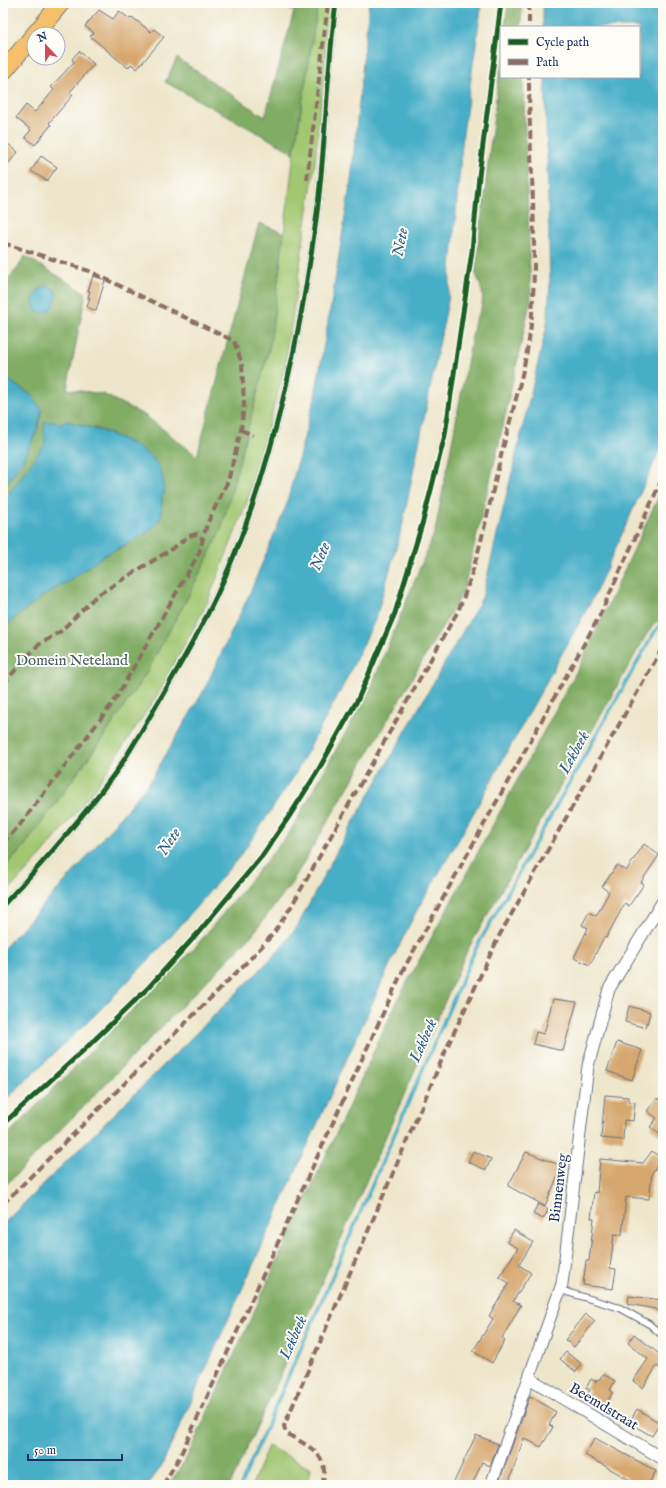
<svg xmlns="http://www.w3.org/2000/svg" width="666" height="1488" font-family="'IM FELL English',serif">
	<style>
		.green { fill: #a1c771; stroke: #5e7b68 }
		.forest { fill: #80ac63; stroke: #4e6e60 }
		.water { fill: #47aec7; stroke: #316e92 }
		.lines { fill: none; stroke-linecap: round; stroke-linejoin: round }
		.stream { stroke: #47aec7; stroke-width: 3.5 }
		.building { fill: #d6a76e }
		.lane-casing { stroke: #656f84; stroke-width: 8 }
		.street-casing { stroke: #656f84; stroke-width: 13 }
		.primary-casing { stroke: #656f84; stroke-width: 19 }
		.lane { stroke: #fff; stroke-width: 5.5 }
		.street { stroke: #fff; stroke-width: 11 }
		.primary { stroke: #f6c06b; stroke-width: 17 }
		.quiet { stroke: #8d6e63; stroke-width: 4; stroke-dasharray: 8 4; stroke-linecap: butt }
		.cycleway-casing { stroke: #fdfcf7; stroke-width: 8 }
		.cycleway { stroke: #1b5e20; stroke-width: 5 }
		.labels { text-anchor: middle; stroke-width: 4; stroke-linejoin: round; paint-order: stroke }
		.park-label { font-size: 15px; fill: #435d64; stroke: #fdfcf7 }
		.street-label { font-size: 15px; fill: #1b2f5e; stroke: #fdfcf7 }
		.water-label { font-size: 16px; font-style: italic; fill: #2a5b83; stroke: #fdfcf7 }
	</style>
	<rect width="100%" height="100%" fill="#fdfcf7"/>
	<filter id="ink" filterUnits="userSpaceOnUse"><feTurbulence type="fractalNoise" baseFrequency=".025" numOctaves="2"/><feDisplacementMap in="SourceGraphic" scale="8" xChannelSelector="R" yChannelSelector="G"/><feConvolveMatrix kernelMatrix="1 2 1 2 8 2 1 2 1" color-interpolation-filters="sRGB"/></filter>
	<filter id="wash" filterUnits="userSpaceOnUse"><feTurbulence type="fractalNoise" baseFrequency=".012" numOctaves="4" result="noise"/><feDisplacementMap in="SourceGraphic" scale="16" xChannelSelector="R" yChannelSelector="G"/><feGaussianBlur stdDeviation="0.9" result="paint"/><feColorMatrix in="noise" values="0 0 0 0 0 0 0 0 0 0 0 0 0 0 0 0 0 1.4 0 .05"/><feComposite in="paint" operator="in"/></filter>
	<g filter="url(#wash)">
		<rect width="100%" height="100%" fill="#eee6ca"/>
		<!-- green -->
		<path class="green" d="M 318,3 L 331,3 L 315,162 L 285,367 L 247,502 L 207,603 L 160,691 L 94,790 L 41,856 L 3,896 L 3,869 L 23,848 L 103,738 L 146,673 L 189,595 L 221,530 L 270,345 L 294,153 Z
			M 268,1446 L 311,1468 L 308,1485 L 252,1485 Z"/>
		<!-- forest -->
		<path class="forest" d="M 276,3 L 318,3 L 294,153 L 165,82 L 177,58 L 265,117 L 294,11 Z
			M 508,3 L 522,3 L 521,27 L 505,27 Z
			M 501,57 L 501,77 L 523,77 L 531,299 L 498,448 L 463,592 L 291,884 L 252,935 L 3,1188 L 3,1139 L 197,945 L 290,832 L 371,687 L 435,531 L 475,321 C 487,300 483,293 475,271 Z
			M 259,223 L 284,233 L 270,345 L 221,530 L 189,595 L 146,673 L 109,729 L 23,848 L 3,869 L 3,627 L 42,597 L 70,580 L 103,556 L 133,542 L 161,516 L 162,496 L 164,494 L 159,467 L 131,443 L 101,430 L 67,421 L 46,444 L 9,494 L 3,490 L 3,487 L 21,465 L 39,427 L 31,395 L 5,378 L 3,369 L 3,284 L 17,269 L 25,256 L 86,293 L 67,389 L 103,394 L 146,416 L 197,456 Z
			M 663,487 L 663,618 L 655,623 L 648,632 L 467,951 L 291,1353 L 230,1485 L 169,1485 L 187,1457 L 398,999 L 580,665 Z"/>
		<!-- water -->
		<path class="water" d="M 369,3 L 482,3 L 463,133 L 448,301 L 402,527 L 376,618 L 342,688 L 293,778 L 241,855 L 167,941 L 97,1013 L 3,1102 L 3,949 L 82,863 L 150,781 L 203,692 L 249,595 L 286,506 L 315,396 L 332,299 L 351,180 Z
			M 543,3 L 663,3 L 663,443 L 594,596 L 459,839 L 417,910 L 391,962 L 161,1467 L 148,1485 L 3,1485 L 3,1224 L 257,973 L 280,949 L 297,927 L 338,849 L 482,598 L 547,325 L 550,285 L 545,77 L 639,77 L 639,27 L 543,27 Z
			M 49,286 L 56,291 C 58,300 53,310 45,313 L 36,311 C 29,300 37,287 49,286 Z
			M 3,377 L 31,395 L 42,410 C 36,440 22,463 3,487 Z
			M 67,421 C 93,429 145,441 159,467 C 163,475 164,485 164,494 L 162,496 L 161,516 L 157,524 L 147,533 L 103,556 L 70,580 L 42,597 L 3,627 L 3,502 L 45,444 L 44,422 L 58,422 L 60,425 Z"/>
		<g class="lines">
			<!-- stream -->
			<path class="stream" d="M 241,1485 L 475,950 L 651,638 L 658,627 L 663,624"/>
		</g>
		<g id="blocks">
			<!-- building -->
			<path class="building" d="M 99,10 L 113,19 L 119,11 L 130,19 L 132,17 L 151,32 L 154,29 L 164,37 L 137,69 L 131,64 L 128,68 L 90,36 L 94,33 L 85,26 Z
				M 79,51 L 94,64 L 70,92 L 73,95 L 49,123 L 51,125 L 35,145 L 25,137 L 31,130 L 16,118 L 26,105 L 35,112 L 54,90 L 51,87 L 74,62 L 72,59 Z
				M 3,140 L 18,152 L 3,170 Z
				M 41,156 L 57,167 L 47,181 L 31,171 Z
				M 93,276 L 105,280 L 96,311 L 87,307 L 90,298 L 88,298 L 90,291 L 88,291 Z
				M 644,844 L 659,855 L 641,882 L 644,884 L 629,906 L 625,903 L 606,938 L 604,937 L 590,965 L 574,958 L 588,928 L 582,925 L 589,912 L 596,916 L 609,892 L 602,887 L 617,865 L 626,871 Z
				M 553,999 L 577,1002 L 563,1051 L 533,1044 L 536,1032 L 544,1034 Z
				M 629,1006 L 650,1012 L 646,1028 L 625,1022 Z
				M 617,1042 L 642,1050 L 632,1080 L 607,1071 Z
				M 605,1095 L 628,1097 L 628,1101 L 635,1102 L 633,1121 L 624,1120 L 623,1140 L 601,1138 Z
				M 657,1098 L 663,1102 L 663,1137 L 650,1127 L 657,1118 L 647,1111 Z
				M 473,1151 L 491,1159 L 486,1170 L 468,1162 Z
				M 652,1151 L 662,1159 L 652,1173 L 649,1199 L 626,1197 L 622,1235 L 614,1234 L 610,1268 L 616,1269 L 613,1289 L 583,1285 L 586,1261 L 589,1261 L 594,1218 L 591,1218 L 594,1192 L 597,1193 L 600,1159 L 643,1163 Z
				M 526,1152 L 562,1166 L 545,1206 L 508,1186 Z
				M 538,1204 L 549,1209 L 543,1219 L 533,1214 Z
				M 514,1230 L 533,1242 L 519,1265 L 531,1273 L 513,1301 L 521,1305 L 502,1338 L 505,1340 L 492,1363 L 473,1351 L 493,1319 L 489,1316 L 509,1283 L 499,1277 L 518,1248 L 507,1242 Z
				M 629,1296 L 663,1300 L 663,1315 L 656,1309 L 628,1304 Z
				M 586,1314 L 595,1321 L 574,1347 L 565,1340 Z
				M 634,1334 L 663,1357 L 663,1371 L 657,1366 L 643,1388 L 633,1381 L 648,1359 L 628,1343 Z
				M 566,1352 L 582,1364 L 576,1372 L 560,1359 Z
				M 603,1374 L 615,1381 L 610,1390 L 613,1392 L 606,1404 L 588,1393 L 590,1390 L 586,1388 L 591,1379 L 596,1382 L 597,1379 L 599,1380 Z
				M 530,1396 L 556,1412 L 549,1425 L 553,1427 L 541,1447 L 524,1438 L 508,1485 L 498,1485 Z
				M 637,1409 L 660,1423 L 652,1436 L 629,1423 Z
				M 476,1435 L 498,1444 L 490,1466 L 482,1462 L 472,1485 L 461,1485 L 454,1482 Z
				M 595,1438 L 656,1471 L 648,1485 L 639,1485 L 585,1455 Z"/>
		</g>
	</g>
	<g filter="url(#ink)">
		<use href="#blocks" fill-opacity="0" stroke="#656f84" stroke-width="1"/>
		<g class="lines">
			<defs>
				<path id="lane" d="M 3,905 C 44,862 83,817 118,769 C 133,747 146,723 159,701 C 179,667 199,633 216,597 C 270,481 299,346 316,220 C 326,148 326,75 336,3
					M 560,1290 L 620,1308 L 649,1324 L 663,1336"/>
				<path id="street" d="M 529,1378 L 663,1459
					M 491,1485 L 562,1284 L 588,1066 L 609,989 L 663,901"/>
				<path id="primary" d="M 35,34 L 61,3
					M 3,72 L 34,35"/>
			</defs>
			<!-- lane casing -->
			<use href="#lane" class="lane-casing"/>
			<!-- street casing -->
			<use href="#street" class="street-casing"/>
			<!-- primary casing -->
			<use href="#primary" class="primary-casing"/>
			<!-- lane -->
			<use href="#lane" class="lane"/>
			<!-- street -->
			<use href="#street" class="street"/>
			<!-- primary -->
			<use href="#primary" class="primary"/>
			<!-- quiet -->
			<path class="quiet" d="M 529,3 L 529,27
				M 307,180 L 328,3
				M 3,243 L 89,271 L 234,341 L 242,364 L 244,404 L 241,430 L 228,481 L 207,524 L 199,553 L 115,700 L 19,826 L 3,843
				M 241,430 L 253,435
				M 3,684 L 37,646 L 61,631 L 96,596 L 175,547 L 189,536 L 197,534 L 204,540
				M 3,1204 L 254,955 L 273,934 L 291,907 L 458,611 C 480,560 489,502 503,448 C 514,404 529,358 532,313 C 538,234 529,155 529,77
				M 163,1485 L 180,1456 L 402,972 L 599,617 L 663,477
				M 322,1485 C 331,1454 309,1447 286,1433 L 284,1426 L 449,1043 L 499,936 L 663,647"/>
			<defs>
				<path id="cycleway" d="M 3,905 C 44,862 83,817 118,769 C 133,747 146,723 159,701 C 179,667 199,633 216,597 C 270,481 299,346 316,220 C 326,148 326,75 336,3
					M 3,1124 L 85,1049 L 149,987 L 198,933 L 262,856 L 290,815 L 316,774 L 358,699 L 395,613 L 423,521 L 445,435 L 472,251 L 479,176 L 501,3"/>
			</defs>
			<!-- cycleway casing -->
			<use href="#cycleway" class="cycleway-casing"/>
			<!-- cycleway -->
			<use href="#cycleway" class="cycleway"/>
		</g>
	</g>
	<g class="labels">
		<!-- park labels -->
		<g class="park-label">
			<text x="72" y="665">Domein Neteland</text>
		</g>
		<!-- street labels -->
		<g class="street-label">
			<text transform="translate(558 1188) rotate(-83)" y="5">Binnenweg</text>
			<text transform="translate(604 1406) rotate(31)" y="5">Beemdstraat</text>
		</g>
		<!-- water labels -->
		<g class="water-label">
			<text transform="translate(399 242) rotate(-79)" y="6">Nete</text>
			<text transform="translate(319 556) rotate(-67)" y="6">Nete</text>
			<text transform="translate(573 752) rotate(-61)" y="6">Lekbeek</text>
			<text transform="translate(168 841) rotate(-57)" y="6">Nete</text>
			<text transform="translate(422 1040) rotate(-66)" y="6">Lekbeek</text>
			<text transform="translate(292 1337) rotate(-66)" y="6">Lekbeek</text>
		</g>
	</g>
	<!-- margin -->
	<rect width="666" height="1488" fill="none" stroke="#fdfcf7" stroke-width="16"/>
	<!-- legend -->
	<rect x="500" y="26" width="140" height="52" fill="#fdfcf7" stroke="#a3aaba"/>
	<rect x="508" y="39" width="20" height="6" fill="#1b5e20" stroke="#a3aaba"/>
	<text x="536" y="46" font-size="12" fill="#1b2f5e">Cycle path</text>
	<rect x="508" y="59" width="20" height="6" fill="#8d6e63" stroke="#a3aaba"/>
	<text x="536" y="66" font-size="12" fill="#1b2f5e">Path</text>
	<!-- north arrow -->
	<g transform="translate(46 46) rotate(338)"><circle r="19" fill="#fdfcf7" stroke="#a3aaba"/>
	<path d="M0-3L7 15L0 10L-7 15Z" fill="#d1495b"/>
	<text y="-6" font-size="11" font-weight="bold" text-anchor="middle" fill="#1b2f5e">N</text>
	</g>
	<!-- scale -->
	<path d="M28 1454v6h94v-6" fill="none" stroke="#1b2f5e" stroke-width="2"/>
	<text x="34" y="1454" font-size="12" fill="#1b2f5e" stroke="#fdfcf7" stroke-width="3" paint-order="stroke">50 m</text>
</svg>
